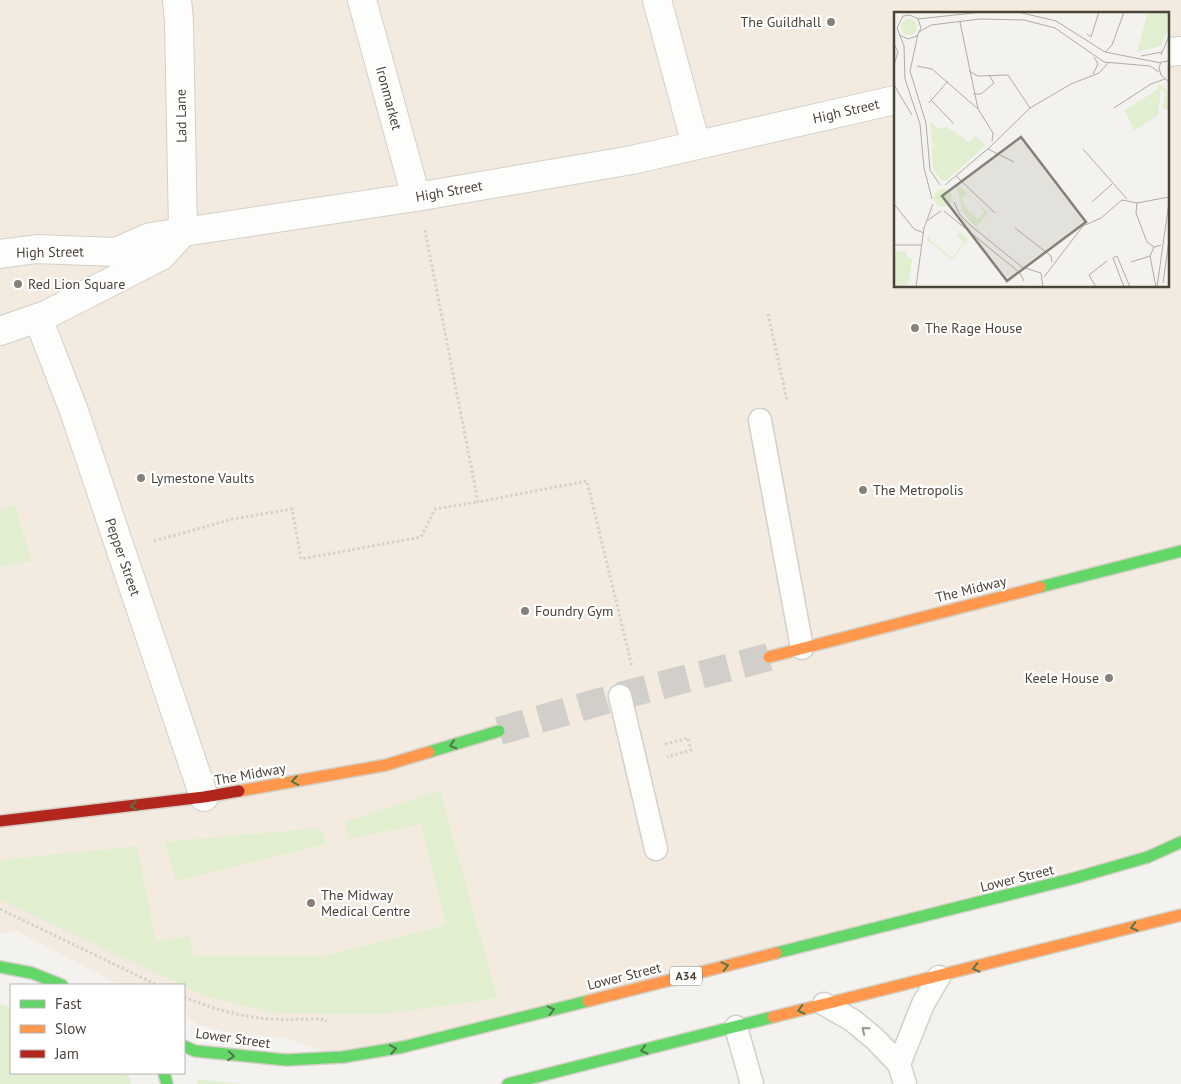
<svg xmlns="http://www.w3.org/2000/svg" width="1181" height="1084" font-family="'PT Sans',sans-serif">
	<style>
		.commercial { fill: #f3ebdf; fill-rule: evenodd }
		.green { fill: #e1eecf }
		.lines { fill: none; stroke-linecap: round; stroke-linejoin: round }
		.secondary-tunnel { stroke: #d2cfca; stroke-width: 28; stroke-dasharray: 28 14; stroke-linecap: butt }
		.lane-casing { stroke: #d2d0cb; stroke-width: 25 }
		.street-casing { stroke: #d2d0cb; stroke-width: 30 }
		.fast-casing { stroke: #d3cfc5; stroke-width: 14 }
		.slow-casing { stroke: #d3cfc5; stroke-width: 14 }
		.jam-casing { stroke: #d3cfc5; stroke-width: 14 }
		.path { stroke: #d3d2cc; stroke-width: 3; stroke-dasharray: 2.5 2.5; stroke-linecap: butt }
		.lane { stroke: #fdfdfc; stroke-width: 22 }
		.street { stroke: #fdfdfc; stroke-width: 28 }
		.fast { stroke: #63d668; stroke-width: 11 }
		.slow { stroke: #ff974d; stroke-width: 11 }
		.jam { stroke: #b3261e; stroke-width: 11 }
		.oneway { stroke: #537749 }
		.oneway2 { stroke: #9b9791 }
		.poi-dot { fill: #868178; stroke: #fff; stroke-width: 2 }
		.labels { text-anchor: middle; stroke-width: 4.5; stroke-linejoin: round; paint-order: stroke }
		.shield { fill: #fff; stroke: #817c74; stroke-width: 1 }
		.shield-label { font-size: 12px; font-weight: bold; fill: #4b4439 }
		.poi-label { font-size: 14px; fill: #4b4439; stroke: #fff; text-anchor: start }
		.street-label { font-size: 14px; fill: #4b4439; stroke: #fff }
		.inset-road { fill: none; stroke: #b0aca6; stroke-width: 1 }
		.view { fill: #868178; fill-opacity: 0.15; stroke: #868178; stroke-width: 2.5 }
		.inset-edge { fill: none; stroke: #4b4439; stroke-width: 2.5 }
	</style>
	<rect width="100%" height="100%" fill="#f4f2ee"/>
	<!-- commercial -->
	<path class="commercial" d="M 0,0 L 1181,0 L 1181,842 L 343,1057 L 287,1039 L 225,1032 L 200,1025 L 184,1017 L 184,985 L 120,985 L 17,931 L 0,934 ZM 895,14 L 1167,14 L 1167,286 L 895,286 Z"/>
	<!-- green -->
	<path class="green" d="M 15,505 L 31,561 L 0,567 L 0,510 Z
		M 440,791 L 497,998 L 385,1014 L 275,1013 L 206,996 L 0,900 L 0,862 L 10,859 L 137,846 L 156,942 L 189,936 L 194,956 L 323,956 L 446,925 L 421,824 L 350,839 L 345,822 Z
		M 321,828 L 326,844 L 176,881 L 165,842 Z
		M 0,1004 L 11,1007 L 11,1073 L 127,1073 L 131,1084 L 0,1084 Z
		M 197,1079 L 241,1084 L 198,1084 Z"/>
	<g class="lines">
		<!-- secondary-tunnel -->
		<path class="secondary-tunnel" d="M 499,731 L 620,696 L 769,657"/>
		<defs>
			<path id="lane" d="M 760,420 L 802,648
				M 620,696 L 656,849
				M 824,1004 L 852,1020 L 875,1039 L 899,1064 L 905,1084
				M 736,1027 L 752,1084
				M 899,1064 L 923,1004 L 939,977"/>
			<path id="street" d="M 177,0 L 179,21 L 183,232
				M 362,0 L 416,197
				M 657,0 L 696,145
				M 1167,52 L 1181,51
				M 0,254 L 37,249 L 116,252 L 150,237 L 416,197 L 632,160 L 895,100
				M 38,318 L 74,411 L 204,797
				M 0,331 L 46,315 L 161,256 L 183,232"/>
			<path id="fast" d="M 1040,587 L 1181,551
				M 429,752 L 499,731
				M 776,953 L 1071,879 L 1148,857 L 1181,842
				M 0,967 L 32,973 L 62,985
				M 184,1046 L 195,1051 L 286,1060 L 343,1057 L 403,1047 L 588,1001
				M 164,1073 L 167,1084
				M 508,1084 L 773,1017"/>
			<path id="slow" d="M 769,657 L 1040,587
				M 239,791 L 386,765 L 429,752
				M 588,1001 L 776,953
				M 773,1017 L 1181,915"/>
			<path id="jam" d="M 0,821 L 204,797 L 239,791"/>
		</defs>
		<!-- lane casing -->
		<use href="#lane" class="lane-casing"/>
		<!-- street casing -->
		<use href="#street" class="street-casing"/>
		<!-- fast casing -->
		<use href="#fast" class="fast-casing"/>
		<!-- slow casing -->
		<use href="#slow" class="slow-casing"/>
		<!-- jam casing -->
		<use href="#jam" class="jam-casing"/>
		<!-- path -->
		<path class="path" d="M 425,230 L 478,502 L 587,481 L 632,667
			M 768,314 L 787,400
			M 154,541 L 233,519 L 292,509 L 301,559 L 421,537 L 435,509 L 478,502
			M 665,744 L 688,738 L 691,750 L 667,757
			M 0,909 L 157,985
			M 184,997 C 211,1008 241,1017 270,1019 C 287,1020 304,1019 321,1019 L 327,1021"/>
		<!-- lane -->
		<use href="#lane" class="lane"/>
		<!-- street -->
		<use href="#street" class="street"/>
		<!-- fast -->
		<use href="#fast" class="fast"/>
		<!-- slow -->
		<use href="#slow" class="slow"/>
		<!-- jam -->
		<use href="#jam" class="jam"/>
	</g>
	<!-- one-way arrows -->
	<defs><path id="oneway-chevron" d="M-2-3.5L2.5 0L-2 3.5" fill="none" stroke-width="1.6" stroke-linecap="round" stroke-linejoin="round" transform="scale(1.25)"/></defs>
	<g class="oneway">
		<use href="#oneway-chevron" transform="translate(453 745) rotate(163)"/>
		<use href="#oneway-chevron" transform="translate(295 781) rotate(170)"/>
		<use href="#oneway-chevron" transform="translate(134 806) rotate(173)"/>
		<use href="#oneway-chevron" transform="translate(1134 927) rotate(166)"/>
		<use href="#oneway-chevron" transform="translate(725 966) rotate(-14)"/>
		<use href="#oneway-chevron" transform="translate(976 968) rotate(166)"/>
		<use href="#oneway-chevron" transform="translate(551 1010) rotate(-14)"/>
		<use href="#oneway-chevron" transform="translate(801 1010) rotate(166)"/>
		<use href="#oneway-chevron" transform="translate(393 1049) rotate(-10)"/>
		<use href="#oneway-chevron" transform="translate(644 1050) rotate(166)"/>
		<use href="#oneway-chevron" transform="translate(231 1056) rotate(5)"/>
	</g>
	<use class="oneway2" href="#oneway-chevron" transform="translate(865 1030) rotate(-141)"/>
	<!-- markers -->
	<g class="poi-dot">
		<circle cx="831" cy="22" r="5"/>
		<circle cx="18" cy="284" r="5"/>
		<circle cx="915" cy="328" r="5"/>
		<circle cx="141" cy="478" r="5"/>
		<circle cx="863" cy="490" r="5"/>
		<circle cx="525" cy="611" r="5"/>
		<circle cx="1109" cy="678" r="5"/>
		<circle cx="311" cy="903" r="5"/>
	</g>
	<g class="labels">
		<!-- shield labels -->
		<rect class="shield" x="670" y="966.5" width="32" height="19" rx="4"/>
		<g class="shield-label">
			<text x="686" y="980">A34</text>
		</g>
		<!-- poi labels -->
		<g class="poi-label">
			<text x="821" y="27" text-anchor="end">The Guildhall</text>
			<text x="28" y="289">Red Lion Square</text>
			<text x="925" y="333">The Rage House</text>
			<text x="151" y="483">Lymestone Vaults</text>
			<text x="873" y="495">The Metropolis</text>
			<text x="535" y="616">Foundry Gym</text>
			<text x="1099" y="683" text-anchor="end">Keele House</text>
			<text x="321" y="900">The Midway<tspan x="321" dy="16">Medical Centre</tspan></text>
		</g>
		<!-- street labels -->
		<g class="street-label">
			<text transform="translate(389 98) rotate(75)" y="5">Ironmarket</text>
			<text transform="translate(846 111) rotate(-13)" y="5">High Street</text>
			<text transform="translate(181 116) rotate(-91)" y="5">Lad Lane</text>
			<text transform="translate(449 191) rotate(-10)" y="5">High Street</text>
			<text transform="translate(50 252) rotate(-1)" y="5">High Street</text>
			<text transform="translate(123 557) rotate(71)" y="5">Pepper Street</text>
			<text transform="translate(971 589) rotate(-14)" y="5">The Midway</text>
			<text transform="translate(250 774) rotate(-10)" y="5">The Midway</text>
			<text transform="translate(1017 878) rotate(-14)" y="5">Lower Street</text>
			<text transform="translate(624 976) rotate(-14)" y="5">Lower Street</text>
			<text transform="translate(233 1038) rotate(8)" y="5">Lower Street</text>
		</g>
	</g>
	<!-- overview -->
	<g transform="translate(894 12)">
		<rect width="275" height="275" fill="#f4f2ee"/>
		<path d="M 254,0 L 275,0 L 275,14 L 267,34 L 243,40 ZM7 15a8 8 0 1 1 16 0a8 8 0 1 1-16 0ZM 264,72 L 273,78 L 274,98 L 269,96 L 271,81 L 267,77 L 264,103 L 240,119 L 231,98 L 264,77 ZM 36,109 L 44,117 L 53,115 L 75,130 L 81,124 L 92,133 L 52,169 L 47,168 L 39,157 L 38,134 L 43,137 L 38,131 ZM 62,172 L 73,181 L 67,187 L 75,200 L 84,207 L 90,200 L 86,194 L 94,200 L 82,215 L 69,200 ZM40 186a9 9 0 1 1 18 0a9 9 0 1 1-18 0ZM 54,211 L 73,226 L 73,229 L 58,248 L 33,228 L 35,223 L 36,228 L 58,246 L 70,230 L 63,224 L 65,221 ZM 12,239 L 12,245 L 18,247 L 14,273 L 0,275 L 0,240 Z" fill="#e1eecf"/>
		<path class="inset-road" d="M 124,0 L 162,9 L 211,40 L 267,51M 24,7 L 88,0M 66,10 L 84,97M 25,20 L 37,13 L 86,7 L 130,8 L 161,16 L 210,50 L 256,54 L 265,60M 24,22 L 16,59 L 32,111 L 36,158 L 46,173M 193,22 L 197,25 L 205,0M 5,23 L 14,27 L 23,24 L 27,16 L 24,7 L 16,3 L 9,4 L 3,16 L 10,34 L 11,67 L 26,112 L 30,156 L 38,187M 0,32 L 4,40 L 0,53M 211,40 L 218,33 L 230,0M 267,43 L 275,24M 247,44 L 268,40M 275,49 L 267,50 L 265,56 L 267,63 L 275,70M 23,54 L 38,57 L 84,97 L 99,121 L 98,130M 75,59 L 84,64 L 114,63 L 136,96M 199,62 L 204,52 L 200,45M 0,73 L 18,103M 79,82 L 87,82 L 100,71 L 95,63M 37,88 L 60,112M 35,91 L 54,69M 220,96 L 257,72 L 271,67M 94,137 L 120,150M 189,137 L 233,187M 62,164 L 101,201M 51,173 L 96,135 L 136,96 L 177,72 L 205,61 L 214,51M 60,190 L 66,203 L 76,213 L 128,255 L 147,261 L 149,275M 198,190 L 218,172M 243,191 L 242,201 L 253,230 L 260,235 L 267,233M 0,192 L 20,217 L 30,221M 50,199 L 126,261 L 130,269M 34,208 L 47,199M 121,216 L 157,244 L 158,250M 0,233 L 28,233M 260,235 L 256,244 L 262,275M 237,250 L 256,244M 150,265 L 189,214 L 207,206 L 228,188 L 243,191 L 275,185M 269,271 L 275,228M 22,275 L 30,216 L 39,192M 202,275 L 195,263 L 213,249M 230,275 L 219,246 L 223,244 L 236,275M 263,275 L 275,190"/>
		<path class="view" d="M 127,125 L 192,210 L 113,269 L 48,184 Z"/>
		<rect width="275" height="275" class="inset-edge"/>
	</g>
	<!-- legend -->
	<rect x="10" y="984" width="175" height="90" fill="#ffffff" stroke="#b7b4b0"/>
	<rect x="20" y="1000" width="25" height="8" fill="#63d668" stroke="#b7b4b0"/>
	<text x="55" y="1009" font-size="15" fill="#4b4439">Fast</text>
	<rect x="20" y="1025" width="25" height="8" fill="#ff974d" stroke="#b7b4b0"/>
	<text x="55" y="1034" font-size="15" fill="#4b4439">Slow</text>
	<rect x="20" y="1050" width="25" height="8" fill="#b3261e" stroke="#b7b4b0"/>
	<text x="55" y="1059" font-size="15" fill="#4b4439">Jam</text>
</svg>
